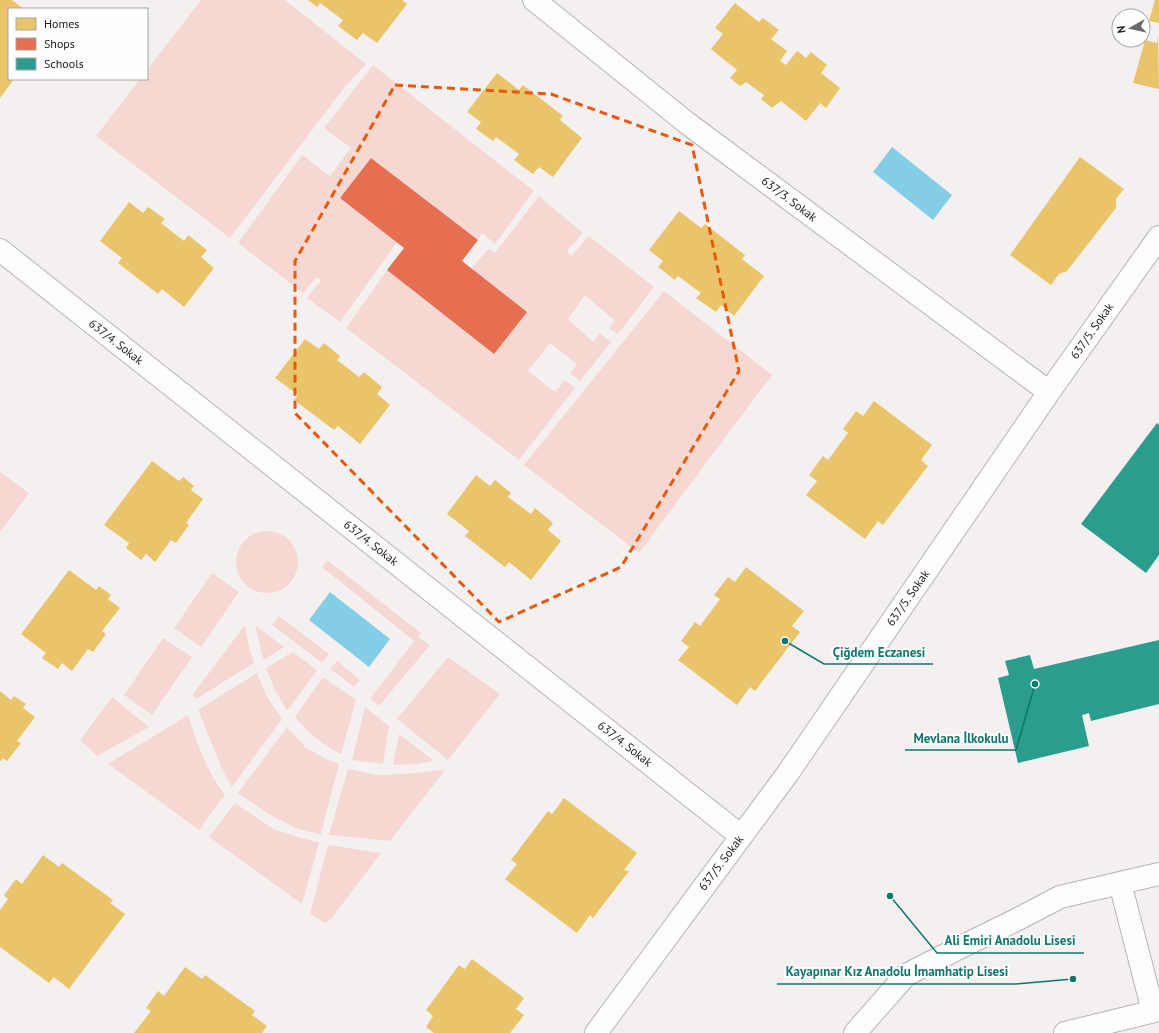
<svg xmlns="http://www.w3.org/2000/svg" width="1159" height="1033" font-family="'PT Sans',sans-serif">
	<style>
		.green { fill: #f6d8d2 }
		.water { fill: #83cde6 }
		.homes { fill: #e9c46a }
		.shops { fill: #e76f51 }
		.schools { fill: #2a9d8f }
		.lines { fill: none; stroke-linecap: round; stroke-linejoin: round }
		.minor-casing { stroke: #b7b3b2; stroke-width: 24 }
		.minor { stroke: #fefdfd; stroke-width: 22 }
		.marked { fill: none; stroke: #e8590c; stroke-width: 3; stroke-dasharray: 8 5; stroke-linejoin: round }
		.labels { text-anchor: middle; stroke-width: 4; stroke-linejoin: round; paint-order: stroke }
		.street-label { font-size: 12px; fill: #242120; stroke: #fefefe }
		.leader { fill: none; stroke: #0f766e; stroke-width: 1.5 }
		.callout-dot { fill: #0f766e; stroke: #fefefe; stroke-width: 1.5 }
		.callout-label { font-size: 13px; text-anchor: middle; font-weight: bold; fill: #0f766e; stroke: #fefefe; stroke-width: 4; stroke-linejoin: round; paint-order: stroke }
	</style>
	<rect width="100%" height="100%" fill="#f5f0f0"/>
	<!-- green -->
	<path class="green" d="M 201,0 L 285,0 L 366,64 L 344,88 L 230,238 L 96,136 L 140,79 L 147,79 L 147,70 Z
		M 373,65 L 534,191 L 495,244 L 482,233 L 478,240 L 371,158 L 340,198 L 397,242 L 340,322 L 307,298 L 321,280 L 317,277 L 303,293 L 238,243 L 302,155 L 330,176 L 351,148 L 324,128 Z
		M 539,196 L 583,233 L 567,251 L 571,256 L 589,236 L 654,287 L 618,334 L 609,329 L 614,320 L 585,295 L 568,319 L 593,342 L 600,333 L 611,342 L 580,381 L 570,374 L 577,364 L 550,343 L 528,371 L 555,392 L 565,380 L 575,388 L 519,460 L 346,328 L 387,270 L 494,354 L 471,269 L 488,249 L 495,253 Z
		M 664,291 L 772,375 L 639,553 L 524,465 Z
		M 0,472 L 29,493 L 0,532 Z
		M236 562a31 31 0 1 1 62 0a31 31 0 1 1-62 0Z
		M 327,560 L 421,633 L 418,637 L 430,645 L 379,706 L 370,699 L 414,641 L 322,567 Z
		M 212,573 L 239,592 L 201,647 L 174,628 Z
		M 279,616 L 329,654 L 322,663 L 272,625 Z
		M 245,625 L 249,647 L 254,663 L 196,699 L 193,694 Z
		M 255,625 L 284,647 L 263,660 Z
		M 163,638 L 192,657 L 152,715 L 124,695 Z
		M 293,652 L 317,670 L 287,711 L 274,688 L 266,668 Z
		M 448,657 L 500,694 L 448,760 L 397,719 Z
		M 337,661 L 360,680 L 354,687 L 330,669 Z
		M 257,673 L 267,697 L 282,719 L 232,787 L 222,769 L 198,710 Z
		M 323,677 L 356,700 L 341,754 C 320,743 311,735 295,717 Z
		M 112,697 L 149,727 L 97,756 L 80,740 Z
		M 365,707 L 389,726 L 383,764 L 352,760 Z
		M 188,715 C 197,743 207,772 225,795 L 199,830 L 108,764 Z
		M 287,727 L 305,747 L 326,759 L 339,764 L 321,834 L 298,829 L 270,815 L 238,793 Z
		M 399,734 L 434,761 L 418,764 L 393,765 Z
		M 348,769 L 377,775 L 402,774 L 445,770 L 390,841 L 329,835 Z
		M 235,803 L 275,830 L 319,843 L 302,904 L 209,837 Z
		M 328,845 L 381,853 L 331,919 L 325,923 L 310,914 Z"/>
	<!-- water -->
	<path class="water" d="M 892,147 L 952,195 L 933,220 L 873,172 Z
		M 330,592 L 390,639 L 369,667 L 309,620 Z"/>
	<!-- homes -->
	<path class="homes" d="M 0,0 L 12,0 L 24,9 L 9,9 L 9,79 L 14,79 L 0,98 Z
		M 308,0 L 402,0 L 407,4 L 377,43 L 363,33 L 357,40 L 338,26 L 343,20 L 320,3 L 317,7 Z
		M 1155,0 L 1159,0 L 1159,23 L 1149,21 Z
		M 735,3 L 759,22 L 763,18 L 779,30 L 771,39 L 787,51 L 780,61 L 786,65 L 797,51 L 806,58 L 811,52 L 827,65 L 821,73 L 840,88 L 826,108 L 820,103 L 806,121 L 781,101 L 772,108 L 761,99 L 764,95 L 746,82 L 740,86 L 730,78 L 737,70 L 711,49 L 723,34 L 715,28 Z
		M 1158,35 L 1159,89 L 1133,83 L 1145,40 L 1157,43 Z
		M 497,73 L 519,90 L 523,85 L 563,116 L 560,120 L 582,138 L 553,177 L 539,167 L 533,174 L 514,160 L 519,154 L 496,137 L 493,141 L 476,129 L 481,122 L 467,112 Z
		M 1080,157 L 1124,189 L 1116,199 L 1116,208 L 1067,271 L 1059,274 L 1051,285 L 1010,255 Z
		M 129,202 L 143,213 L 148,207 L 165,219 L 161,223 L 184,241 L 188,235 L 207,250 L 201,257 L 214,268 L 184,307 L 162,289 L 158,294 L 118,263 L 122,258 L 100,241 Z
		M 679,211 L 701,228 L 705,224 L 745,255 L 742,259 L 764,276 L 734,316 L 721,305 L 716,312 L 696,298 L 701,293 L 678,276 L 675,280 L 658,267 L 663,261 L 649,250 Z
		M 305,339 L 319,349 L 324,343 L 340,356 L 337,360 L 359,377 L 364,372 L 382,387 L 377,394 L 390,405 L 360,444 L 338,426 L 334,430 L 294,400 L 298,395 L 275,378 Z
		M 874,401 L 932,445 L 921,460 L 928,466 L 883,525 L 878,521 L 865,539 L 806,495 L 817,481 L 809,475 L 823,456 L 828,460 L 848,433 L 843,429 L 856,411 L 863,416 Z
		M 152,461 L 179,481 L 183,477 L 194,486 L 191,490 L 203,499 L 186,523 L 189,525 L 176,543 L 171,540 L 155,562 L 146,554 L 141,560 L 126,548 L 129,543 L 104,525 Z
		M 476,475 L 490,486 L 495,480 L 511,493 L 508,497 L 531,514 L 535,508 L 553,523 L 548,530 L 561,541 L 531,580 L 509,562 L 505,567 L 465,536 L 469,531 L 447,514 Z
		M 746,567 L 804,611 L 792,626 L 800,632 L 755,691 L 750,687 L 737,705 L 678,660 L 689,647 L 681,641 L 695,622 L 700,626 L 720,599 L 714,595 L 728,577 L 735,582 Z
		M 69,570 L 96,590 L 99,586 L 111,595 L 108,599 L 120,608 L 102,631 L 106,634 L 93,652 L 88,649 L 72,671 L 62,663 L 58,669 L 42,658 L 46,653 L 21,634 Z
		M 0,691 L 11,700 L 14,696 L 26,704 L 23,708 L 35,717 L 17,741 L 21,743 L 7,761 L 3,758 L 0,762 Z
		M 564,798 L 637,853 L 624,870 L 629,871 L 593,918 L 590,915 L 577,933 L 505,879 L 517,864 L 511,860 L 548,811 L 552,814 Z
		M 43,855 L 59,867 L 62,863 L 113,900 L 110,903 L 125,914 L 69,989 L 54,977 L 49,983 L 0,947 L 0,910 L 8,899 L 4,895 L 16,879 L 22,884 Z
		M 472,959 L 524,998 L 516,1009 L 524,1015 L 510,1033 L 434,1033 L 426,1027 L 433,1016 L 426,1010 L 459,965 L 465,969 Z
		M 185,967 L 202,979 L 205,975 L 255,1011 L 252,1015 L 267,1026 L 262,1033 L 134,1033 L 151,1011 L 146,1008 L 158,991 L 164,996 Z"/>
	<!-- shops -->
	<path class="shops" d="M 371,158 L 478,240 L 462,261 L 527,312 L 494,354 L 387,270 L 404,248 L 340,198 Z"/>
	<!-- schools -->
	<path class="schools" d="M 1157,423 L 1159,425 L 1159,555 L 1146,573 L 1081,524 Z
		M 1159,640 L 1159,704 L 1091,721 L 1089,713 L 1082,715 L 1089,746 L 1018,763 L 998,678 L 1009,675 L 1005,661 L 1030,655 L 1034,669 Z"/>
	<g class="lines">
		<defs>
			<path id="minor" d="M 534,0 L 687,123 L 1049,392
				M 0,250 L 741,836
				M 1120,883 L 1153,1011
				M 596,1033 L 788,773 L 1049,392 L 1159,237
				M 855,1033 L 906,975 L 955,950 L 1018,919 L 1060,897 L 1159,874
				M 1065,1033 L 1159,1010"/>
		</defs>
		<!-- minor casing -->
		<use href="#minor" class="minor-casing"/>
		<!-- minor -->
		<use href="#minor" class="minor"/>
	</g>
	<!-- marked area -->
	<path class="marked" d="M 395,85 L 551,94 L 692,145 L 739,371 L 621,567 L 499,622 L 295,413 L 295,261 Z"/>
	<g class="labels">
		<!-- street labels -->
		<g class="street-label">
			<text transform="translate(789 199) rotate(37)" y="4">637/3. Sokak</text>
			<text transform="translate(1092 331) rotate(-55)" y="4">637/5. Sokak</text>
			<text transform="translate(116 342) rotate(38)" y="4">637/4. Sokak</text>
			<text transform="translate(371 543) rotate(38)" y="4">637/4. Sokak</text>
			<text transform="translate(908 598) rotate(-55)" y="4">637/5. Sokak</text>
			<text transform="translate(625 744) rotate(38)" y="4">637/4. Sokak</text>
			<text transform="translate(721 863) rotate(-53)" y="4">637/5. Sokak</text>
		</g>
	</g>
	<!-- callouts -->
	<path class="leader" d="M785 641L824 664H933M1035 684L1016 750H905M890 896L937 953H1084M1073 979L1016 984H777"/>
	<g class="callout-dot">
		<circle cx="785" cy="641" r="4"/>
		<circle cx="1035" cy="684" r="4"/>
		<circle cx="890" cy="896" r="4"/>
		<circle cx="1073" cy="979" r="4"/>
	</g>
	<g class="callout-label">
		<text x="879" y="657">Çiğdem Eczanesi</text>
		<text x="961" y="743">Mevlana İlkokulu</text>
		<text x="1010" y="945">Ali Emiri Anadolu Lisesi</text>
		<text x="897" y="976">Kayapınar Kız Anadolu İmamhatip Lisesi</text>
	</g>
	<!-- legend -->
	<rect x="8" y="8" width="140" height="72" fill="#fefefe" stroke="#a7a6a5"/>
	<rect x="16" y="18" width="20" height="12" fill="#e9c46a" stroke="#a7a6a5"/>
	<text x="44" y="28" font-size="12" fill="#242120">Homes</text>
	<rect x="16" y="38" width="20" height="12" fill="#e76f51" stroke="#a7a6a5"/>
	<text x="44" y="48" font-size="12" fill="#242120">Shops</text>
	<rect x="16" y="58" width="20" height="12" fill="#2a9d8f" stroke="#a7a6a5"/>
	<text x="44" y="68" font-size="12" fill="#242120">Schools</text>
	<!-- north arrow -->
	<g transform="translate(1131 28) rotate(262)"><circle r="19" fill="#fefefe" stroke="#a7a6a5"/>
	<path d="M0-3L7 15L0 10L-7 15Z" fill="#6d6969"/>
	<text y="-6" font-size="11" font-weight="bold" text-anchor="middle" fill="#242120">N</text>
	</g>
</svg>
